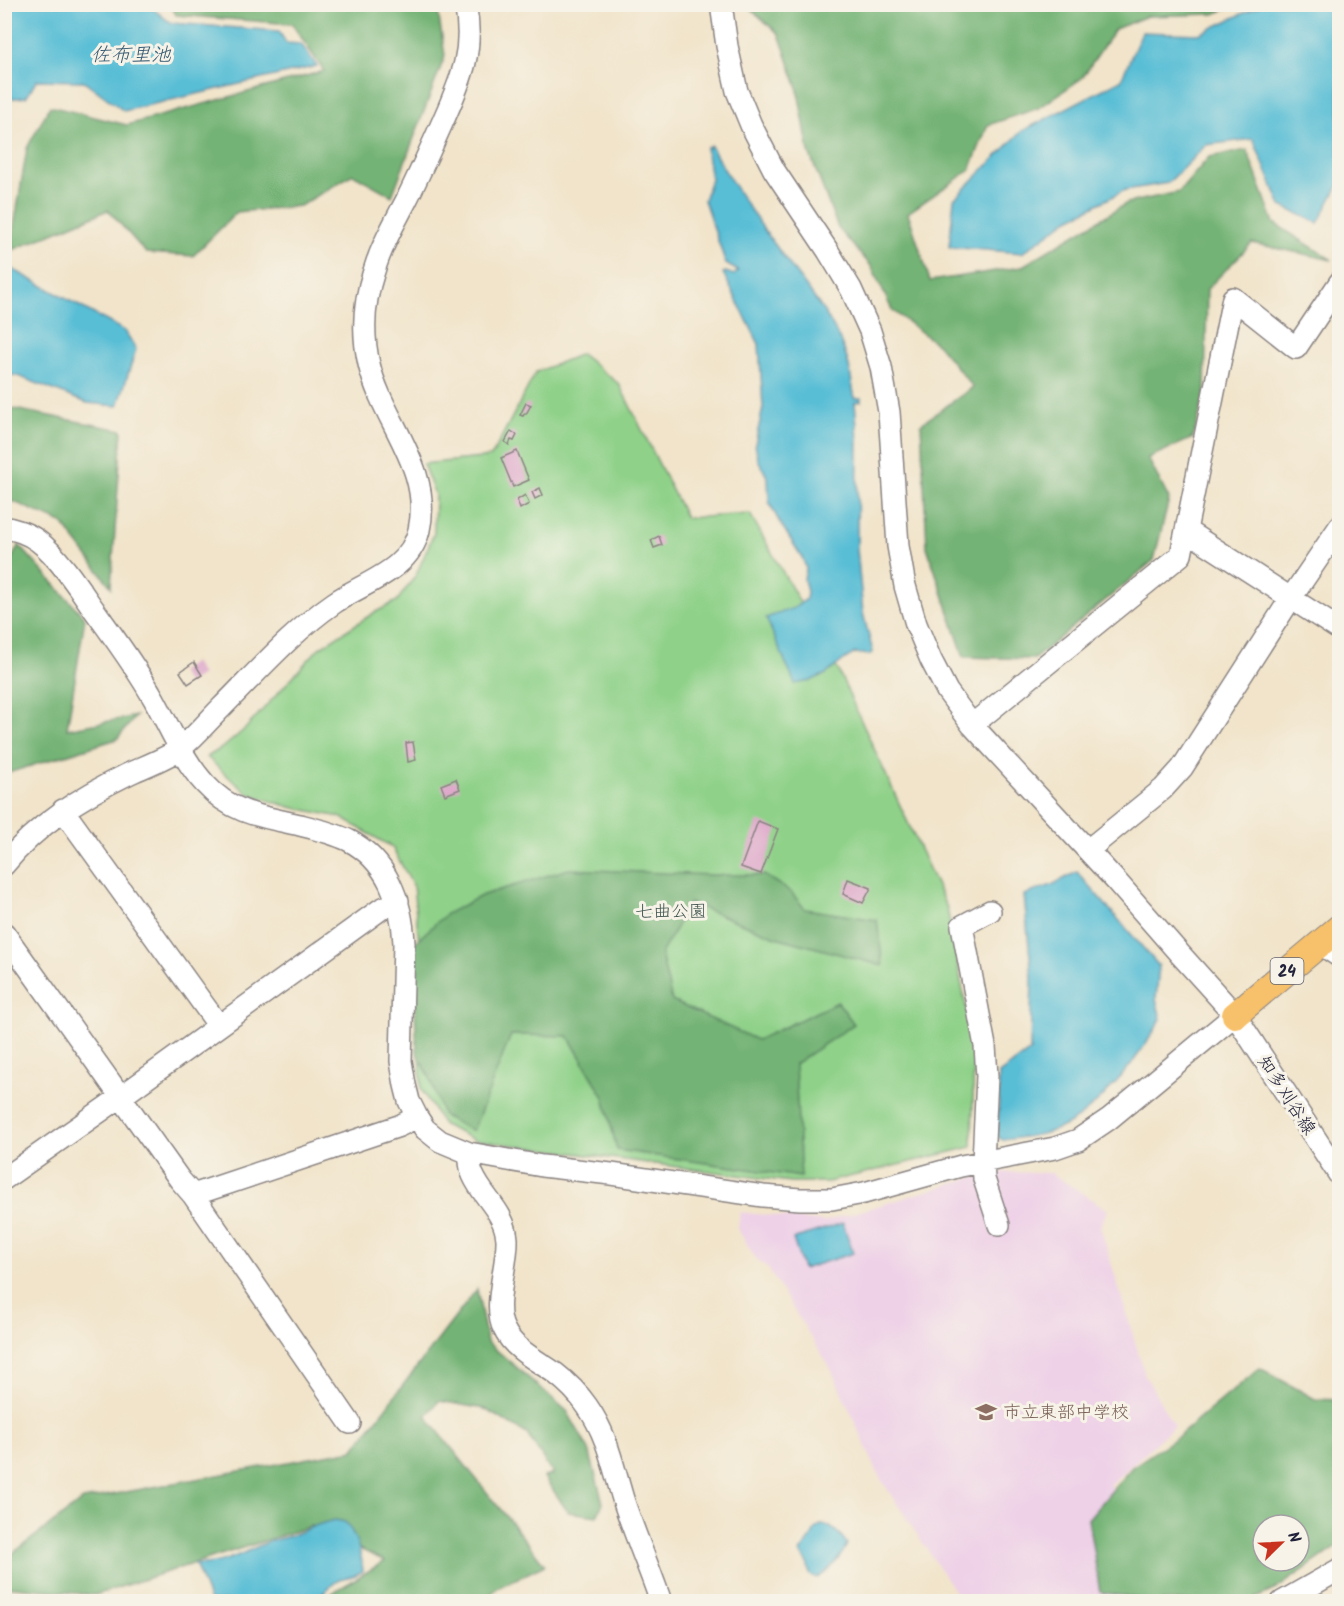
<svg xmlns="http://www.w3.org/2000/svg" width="1344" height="1606" font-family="Kalam,'Klee One',sans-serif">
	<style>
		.built { fill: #eed0e7 }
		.green { fill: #8fd189; stroke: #587a62; stroke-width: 1.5 }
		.forest { fill: #73b375; stroke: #4a6a58; stroke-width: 1.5; fill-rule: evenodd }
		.water { fill: #58bed5; stroke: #3d7088; stroke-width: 1.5 }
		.building { fill: #dea8ca }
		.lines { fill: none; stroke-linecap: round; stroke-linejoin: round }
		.minor-casing { stroke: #8a8382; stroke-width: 24 }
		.major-casing { stroke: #8a8382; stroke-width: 28 }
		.minor { stroke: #fff; stroke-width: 21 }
		.major { stroke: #f7c06b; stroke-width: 26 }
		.labels { text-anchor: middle; stroke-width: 6; stroke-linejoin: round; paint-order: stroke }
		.shield { fill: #f7f3e8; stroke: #62616f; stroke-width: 1.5 }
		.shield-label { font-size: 16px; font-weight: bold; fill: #22223b }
		.park-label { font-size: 18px; fill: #435752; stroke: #f7f3e8 }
		.street-label { font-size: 18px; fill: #22223b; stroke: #f7f3e8 }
		.education-label { font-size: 18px; fill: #785e54; stroke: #f7f3e8; text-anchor: start }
		.water-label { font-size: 20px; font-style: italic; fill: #355971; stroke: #f7f3e8 }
	</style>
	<rect width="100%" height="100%" fill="#f7f3e8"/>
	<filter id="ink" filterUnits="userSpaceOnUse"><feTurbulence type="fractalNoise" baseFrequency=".0167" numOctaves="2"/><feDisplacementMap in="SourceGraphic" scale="12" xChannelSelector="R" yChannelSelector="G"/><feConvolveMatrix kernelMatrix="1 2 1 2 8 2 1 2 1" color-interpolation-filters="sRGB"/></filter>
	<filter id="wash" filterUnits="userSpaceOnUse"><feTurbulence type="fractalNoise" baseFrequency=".008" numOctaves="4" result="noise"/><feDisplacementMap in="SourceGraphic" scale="24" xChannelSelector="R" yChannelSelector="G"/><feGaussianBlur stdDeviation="1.35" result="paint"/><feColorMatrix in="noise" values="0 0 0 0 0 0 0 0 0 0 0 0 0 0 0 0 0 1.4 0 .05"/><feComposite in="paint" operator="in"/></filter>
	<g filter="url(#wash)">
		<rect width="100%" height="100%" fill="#f1e4ca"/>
		<!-- built -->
		<path class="built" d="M 991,1172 L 1051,1173 L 1108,1210 L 1100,1226 L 1145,1375 L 1174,1426 L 1111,1484 L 1138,1601 L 961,1601 L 880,1478 L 831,1369 L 767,1267 L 755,1258 L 738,1229 L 740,1212 L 824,1222 Z"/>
		<!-- green -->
		<path class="green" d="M 581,354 L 619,384 L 686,518 L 750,514 L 838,670 L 947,908 L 974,1049 L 972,1147 L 828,1182 L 791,1182 L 475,1140 L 443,1125 L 421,1089 L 420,1046 L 421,960 L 413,886 L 392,847 L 340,817 L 290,807 L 249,794 L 224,773 L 207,757 L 225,746 L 246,728 L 319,648 L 372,614 L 397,601 L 416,575 L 434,533 L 435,495 L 423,464 L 491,457 L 536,372 Z"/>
		<!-- forest -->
		<path class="forest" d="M 171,5 L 437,5 L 445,56 L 392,196 L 353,174 L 300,206 L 237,212 L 193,256 L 146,253 L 108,210 L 10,251 L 27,148 L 50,106 L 127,125 L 324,71 L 292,24 L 176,15 Z
			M 746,5 L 1236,5 L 1214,14 L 1147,16 L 1115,29 L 1082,78 L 1039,108 L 988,125 L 970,170 L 908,213 L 930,281 L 1021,267 L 1127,203 L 1179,192 L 1209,157 L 1247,150 L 1274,223 L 1332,260 L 1252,243 L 1207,289 L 1205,394 L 1193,438 L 1148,458 L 1169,499 L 1154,560 L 1034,659 L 964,657 L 927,547 L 921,424 L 973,387 L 938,345 L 892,310 L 871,266 L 838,228 L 809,152 L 797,86 L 779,34 Z
			M 4,407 L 122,430 L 111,587 L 62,523 L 12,501 L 5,501 Z
			M 19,545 L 85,618 L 67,729 L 136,716 L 117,739 L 5,774 L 5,673 L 11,663 L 5,651 L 5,571 Z
			M 569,869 L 712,875 L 764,875 L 791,892 L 805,909 L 877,920 L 883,966 L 776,937 L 690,903 L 661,954 L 672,1001 L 757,1040 L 838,1002 L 854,1024 L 795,1064 L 801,1177 L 617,1150 L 604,1097 L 568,1036 L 511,1035 L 473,1131 L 443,1116 L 430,1078 L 417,1053 L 412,945 L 446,914 L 483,895 Z
			M 477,1289 L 487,1342 L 567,1411 L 589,1450 L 603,1503 L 597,1516 L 568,1512 L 544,1477 L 553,1474 L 527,1434 L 485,1409 L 439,1401 L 426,1416 L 545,1565 L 497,1588 L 484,1601 L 319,1601 L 385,1561 L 311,1526 L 95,1595 L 5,1586 L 5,1559 L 83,1500 L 353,1450 Z
			M 1260,1368 L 1315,1399 L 1339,1400 L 1339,1545 L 1276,1589 L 1249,1601 L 1152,1601 L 1100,1592 L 1088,1519 L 1132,1467 L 1180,1435 ZM 1263,1525 L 1299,1525 L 1299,1561 L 1263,1561 Z"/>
		<!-- water -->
		<path class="water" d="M 5,4 L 148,5 L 171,23 L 279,31 L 286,43 L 301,44 L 317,66 L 124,111 L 84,81 L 37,80 L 26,97 L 8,99 L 5,106 Z
			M 1263,4 L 1339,5 L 1339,184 L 1318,223 L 1281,206 L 1253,139 L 1206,145 L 1168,183 L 1125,190 L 1067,220 L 1022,253 L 949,247 L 954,199 L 1022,131 L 1121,80 L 1142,32 L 1199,34 Z
			M 711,146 C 731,184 756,219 781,253 C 806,288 836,320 848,362 C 851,374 852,386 855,398 L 861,398 L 861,401 L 855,402 L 858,439 L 857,549 L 863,613 L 873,652 L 869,655 L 855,653 L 845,659 L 826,674 L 810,681 L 795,684 L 766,618 L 794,608 L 806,599 L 807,592 L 804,579 L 806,569 L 803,559 L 779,521 L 769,502 L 768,479 L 758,459 L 755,444 L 763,408 L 759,344 L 723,273 L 726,272 L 734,275 L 738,271 L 726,264 L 704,200 L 711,179 L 706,148 Z
			M 5,265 L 125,331 L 136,349 L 118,406 L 87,403 L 18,376 L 5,374 Z
			M 1077,872 L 1159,966 L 1156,999 L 1161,1019 C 1142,1054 1099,1110 1062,1127 C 1043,1136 1023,1137 1003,1140 L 998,1137 L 999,1074 L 1030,1051 L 1032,977 L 1024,895 L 1052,885 Z
			M 843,1223 L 853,1253 L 803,1269 L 793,1239 Z
			M 335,1520 L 345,1522 C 356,1534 362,1555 363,1571 L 353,1576 L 339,1579 L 314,1601 L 210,1601 L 195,1564 C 222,1566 244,1552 268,1542 C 276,1539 286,1538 295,1534 C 310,1528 320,1523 335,1520 Z
			M 822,1524 C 830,1525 843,1536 847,1544 C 842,1557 829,1571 817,1578 L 812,1577 L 809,1573 L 808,1565 L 800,1552 L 811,1538 L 815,1529 Z"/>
		<g id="blocks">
			<!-- building -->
			<path class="building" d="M 526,403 L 531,405 L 526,414 L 525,413 L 523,416 L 520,415 Z
				M 511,431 L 517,435 L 514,441 L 511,440 L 509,445 L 505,442 Z
				M 517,451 L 529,480 L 513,487 L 501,458 Z
				M 540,488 L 543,495 L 535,499 L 532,492 Z
				M 525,495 L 529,504 L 520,509 L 517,500 Z
				M 659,536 L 662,545 L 654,548 L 651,540 Z
				M 194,662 L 202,675 L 188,684 L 180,672 Z
				M 413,742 L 416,760 L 408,762 L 406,743 Z
				M 456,779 L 460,789 L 445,795 L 441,785 Z
				M 758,821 L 778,829 L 761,874 L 741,867 Z
				M 848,879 L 871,888 L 863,903 L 843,894 Z"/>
		</g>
	</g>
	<g filter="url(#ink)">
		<use href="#blocks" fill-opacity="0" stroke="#8a8382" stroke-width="1.5"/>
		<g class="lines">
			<defs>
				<path id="minor" d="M 721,4 L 727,46 L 737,91 L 751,125 L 774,170 L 828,251 L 851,289 L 870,331 L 881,367 L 889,412 L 898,546 L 905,586 L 916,624 L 931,660 L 947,691 L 972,725 L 1117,882 L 1179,953 L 1235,1015 L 1340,1176
					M 4,527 C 16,530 28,533 38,541 C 56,554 77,585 90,604 C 112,635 135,665 154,699 C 170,728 183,760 205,784 C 232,814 264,817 300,825 C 316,829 333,833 348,840 C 387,860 402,901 404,943 L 401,1061 L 405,1085 L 409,1101 L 417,1117 L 425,1129 L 440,1141 L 469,1153 L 542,1166 L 611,1174 L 763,1196 L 800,1199 L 832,1199 L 864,1193 L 961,1166 L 1055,1148 L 1078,1140 L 1109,1119 L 1235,1015
					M 1187,531 L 1340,630
					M 972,725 L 1181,555 L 1233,298 L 1296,348 L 1340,282
					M 63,810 L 219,1026
					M 1088,850 L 1163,789 L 1182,768 L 1291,598 L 1340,526
					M 4,865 C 37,824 81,797 128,774 C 143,767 170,757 182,747 C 196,736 208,721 221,708 C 257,672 292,632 334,603 C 364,582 410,571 419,530 C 433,468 382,421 369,364 C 362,334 364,301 374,271 C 381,247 394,224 406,201 C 419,175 431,148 443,121 C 461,80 475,50 465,4
					M 990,911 L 962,926 L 985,1046 L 987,1076 L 983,1162 L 984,1179 L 999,1225
					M 4,933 L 180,1180 L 193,1195 L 350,1423
					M 1319,943 L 1340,957
					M 469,1153 C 470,1160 470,1169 473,1175 C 483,1198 505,1212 507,1239 C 508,1265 492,1306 504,1329 C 513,1349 538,1361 555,1373 C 568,1383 578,1393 587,1406 C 607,1434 613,1466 623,1499 C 634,1533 649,1567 661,1602
					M 4,1179 L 122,1096 L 381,909 L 398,901
					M 193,1195 L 399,1126 L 417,1117
					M 1282,1602 L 1340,1569"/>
				<path id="major" d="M 1235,1015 L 1340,927"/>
			</defs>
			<!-- minor casing -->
			<use href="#minor" class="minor-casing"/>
			<!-- major casing -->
			<use href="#major" class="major-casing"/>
			<!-- minor -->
			<use href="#minor" class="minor"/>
			<!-- major -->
			<use href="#major" class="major"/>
		</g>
	</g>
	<!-- icons -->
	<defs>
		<symbol id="school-bare" viewBox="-9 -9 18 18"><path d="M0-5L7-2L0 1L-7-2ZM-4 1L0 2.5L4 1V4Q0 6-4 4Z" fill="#8d6e63" stroke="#f7f3e8" stroke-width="2.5" paint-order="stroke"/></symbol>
	</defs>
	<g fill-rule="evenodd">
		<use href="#school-bare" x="971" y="1397" width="30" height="30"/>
	</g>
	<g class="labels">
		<!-- shield labels -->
		<rect class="shield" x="1270.5" y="958" width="33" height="26" rx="4.5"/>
		<g class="shield-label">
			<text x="1287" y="977">24</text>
		</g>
		<!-- park labels -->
		<g class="park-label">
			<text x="671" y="917">七曲公園</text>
		</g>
		<!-- street labels -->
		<g class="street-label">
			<text transform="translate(1287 1095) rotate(57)" y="6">知多刈谷線</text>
		</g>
		<!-- education labels -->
		<g class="education-label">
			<text x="1003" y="1418">市立東部中学校</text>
		</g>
		<!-- water labels -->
		<g class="water-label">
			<text x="131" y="61">佐布里池</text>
		</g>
	</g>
	<!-- margin -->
	<rect width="1344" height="1606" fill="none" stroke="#f7f3e8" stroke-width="24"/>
	<!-- north arrow -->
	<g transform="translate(1281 1543) rotate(66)"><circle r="28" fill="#f7f3e8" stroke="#a29fa3" stroke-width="1.5"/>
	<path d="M0-4.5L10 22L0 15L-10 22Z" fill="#c8321e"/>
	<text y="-9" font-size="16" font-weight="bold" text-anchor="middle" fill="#22223b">N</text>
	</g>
</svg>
